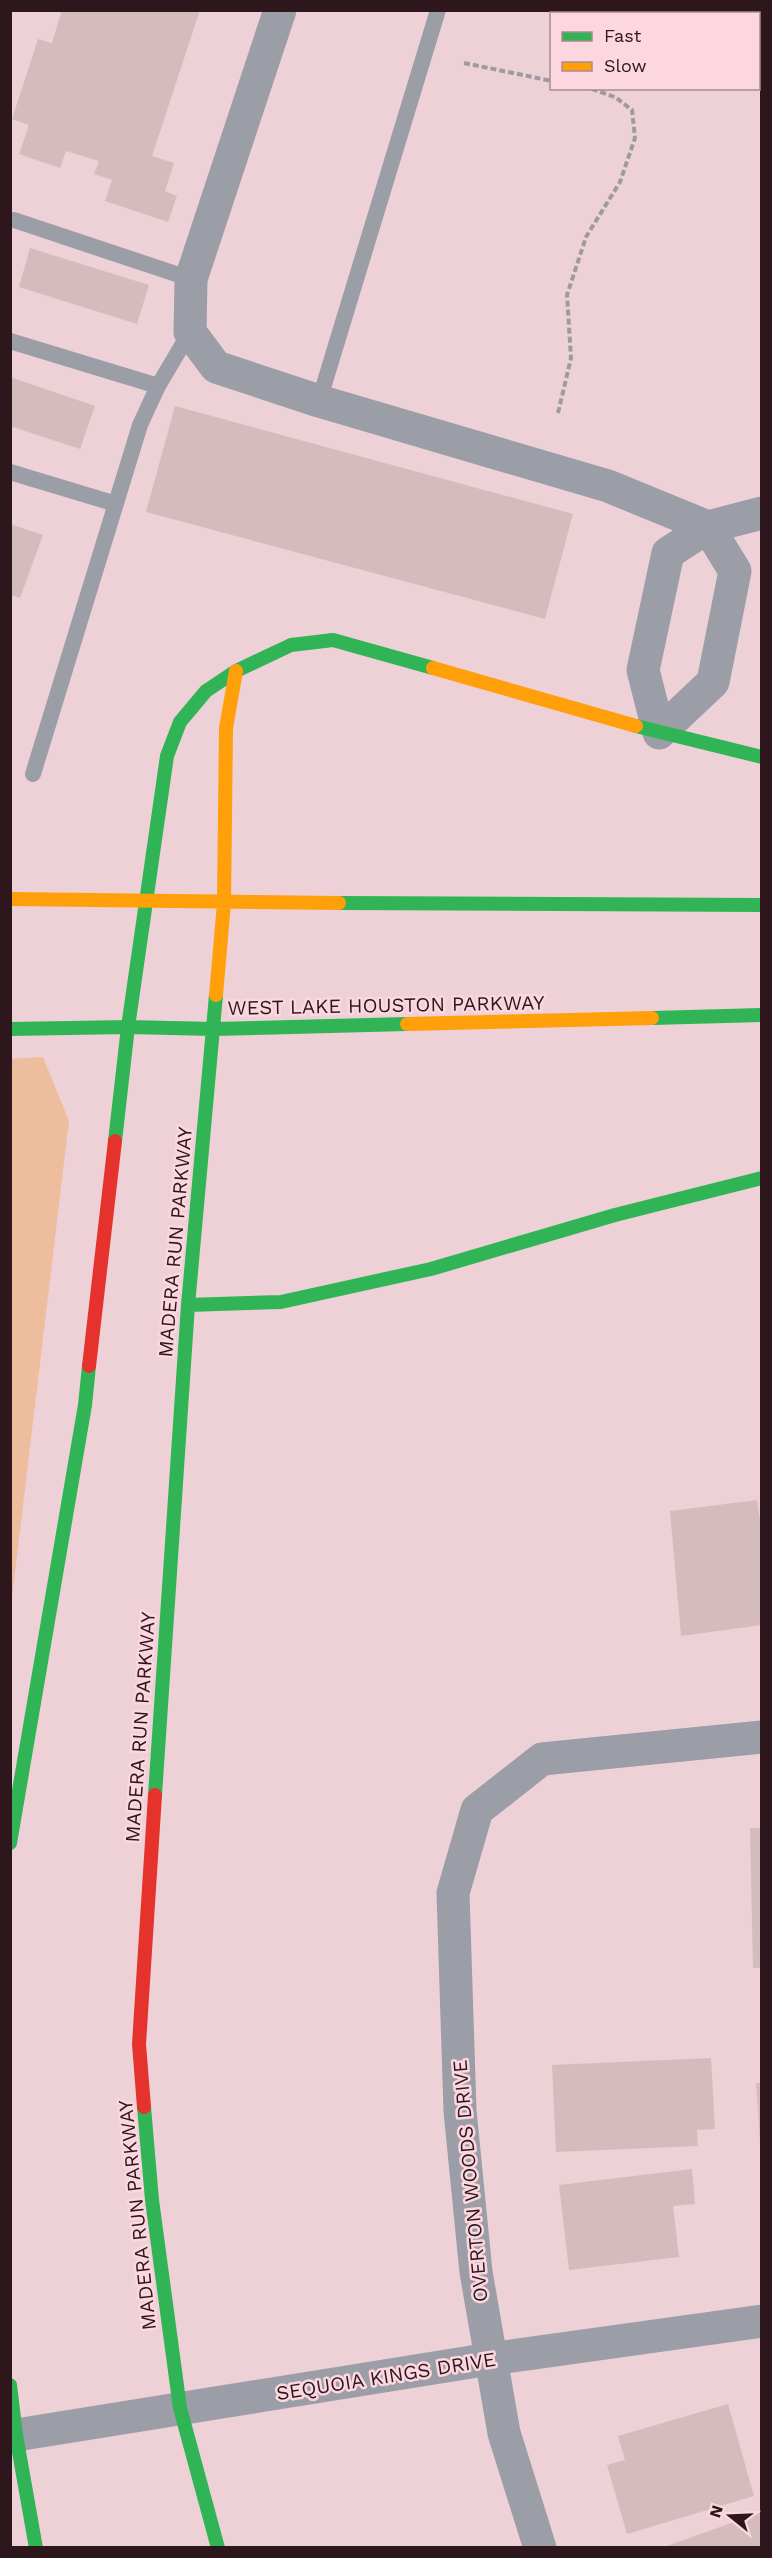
<svg xmlns="http://www.w3.org/2000/svg" width="772" height="2558" font-family="'Work Sans',sans-serif">
	<style>
		.green { fill: #eebd9d }
		.building { fill: #d6bbbd }
		.lines { fill: none; stroke-linecap: round; stroke-linejoin: round }
		.path { stroke: #9f9aa2; stroke-width: 4; stroke-dasharray: 6 3; stroke-linecap: butt }
		.lane { stroke: #9b9da7; stroke-width: 16 }
		.street { stroke: #9b9da7; stroke-width: 33 }
		.fast { stroke: #30b455; stroke-width: 14 }
		.slow { stroke: #ff9f0a; stroke-width: 14 }
		.jam { stroke: #e5322d; stroke-width: 14 }
		.labels { text-anchor: middle; stroke-width: 5; stroke-linejoin: round; paint-order: stroke }
		.street-label { font-size: 20px; fill: #2d171c; stroke: #fdd7df }
	</style>
	<rect width="100%" height="100%" fill="#edd1d7"/>
	<!-- green -->
	<path class="green" d="M 43,1057 L 69,1121 L 11,1606 L 11,1059 Z"/>
	<!-- building -->
	<path class="building" d="M 62,10 L 200,10 L 152,156 L 174,163 L 165,191 L 177,196 L 168,222 L 105,201 L 112,180 L 94,174 L 99,161 L 66,151 L 60,168 L 19,154 L 29,125 L 12,119 L 38,39 L 52,43 Z
		M 30,248 L 149,285 L 137,324 L 19,287 Z
		M 10,377 L 95,406 L 80,449 L 10,426 Z
		M 175,406 L 573,514 L 545,619 L 146,512 Z
		M 10,524 L 43,535 L 20,598 L 10,595 Z
		M 757,1500 L 762,1534 L 762,1625 L 681,1636 L 670,1511 Z
		M 750,1828 L 762,1828 L 762,1968 L 753,1968 Z
		M 711,2058 L 715,2129 L 697,2130 L 698,2146 L 556,2152 L 552,2065 Z
		M 756,2083 L 762,2083 L 762,2143 L 760,2143 Z
		M 692,2169 L 695,2204 L 673,2206 L 679,2257 L 569,2270 L 559,2185 Z
		M 728,2404 L 754,2496 L 627,2534 L 607,2465 L 625,2460 L 618,2436 Z
		M 762,2512 L 762,2548 L 664,2548 L 664,2547 Z"/>
	<g class="lines">
		<!-- path -->
		<path class="path" d="M 464,63 L 552,81
			M 558,413 L 571,358 L 567,295 L 586,237 L 620,182 L 635,138 L 632,110 L 615,97 L 589,88
			M 760,431 L 762,431"/>
		<!-- lane -->
		<path class="lane" d="M 14,220 L 191,279
			M 10,341 L 158,386
			M 319,401 L 438,10
			M 10,472 L 116,504
			M 33,774 L 140,425 L 158,386 L 190,332"/>
		<!-- street -->
		<path class="street" d="M 280,10 L 191,279 L 190,332 L 216,367 L 319,401 L 608,486 L 708,527 L 762,513
			M 708,527 L 735,571 L 713,682 L 659,733 L 643,670 L 668,553 Z
			M 10,2436 L 490,2359 L 762,2321
			M 540,2548 L 504,2433 L 476,2272 L 460,2111 L 453,1893 L 477,1810 L 542,1759 L 762,1737"/>
		<!-- fast -->
		<path class="fast" d="M 636,726 L 762,757
			M 339,903 L 762,905
			M 652,1018 L 762,1015
			M 10,1029 L 128,1027 L 214,1029 L 407,1024
			M 115,1141 L 128,1027 L 167,756 L 180,722 L 206,691 L 236,671 L 291,645 L 333,640 L 433,668
			M 188,1305 L 281,1302 L 431,1269 L 615,1215 L 762,1178
			M 155,1795 L 188,1305 L 216,995
			M 10,1843 L 85,1405 L 89,1366
			M 144,2107 L 152,2200 L 180,2408 L 218,2548
			M 10,2385 L 16,2435 L 36,2548"/>
		<!-- slow -->
		<path class="slow" d="M 433,668 L 636,726
			M 10,899 L 339,903
			M 216,995 L 224,903 L 226,728 L 236,671
			M 407,1024 L 652,1018"/>
		<!-- jam -->
		<path class="jam" d="M 89,1366 L 115,1141
			M 144,2107 L 139,2044 L 155,1795"/>
	</g>
	<g class="labels">
		<!-- street labels -->
		<g class="street-label">
			<text transform="translate(386 1005) rotate(-1)" y="7">WEST LAKE HOUSTON PARKWAY</text>
			<text transform="translate(175 1242) rotate(-85)" y="7">MADERA RUN PARKWAY</text>
			<text transform="translate(140 1727) rotate(-86)" y="7">MADERA RUN PARKWAY</text>
			<text transform="translate(470 2181) rotate(-95)" y="7">OVERTON WOODS DRIVE</text>
			<text transform="translate(137 2215) rotate(-96)" y="7">MADERA RUN PARKWAY</text>
			<text transform="translate(386 2376) rotate(-9)" y="7">SEQUOIA KINGS DRIVE</text>
		</g>
	</g>
	<!-- border -->
	<rect width="772" height="2558" fill="none" stroke="#2d171c" stroke-width="24"/>
	<!-- legend -->
	<rect x="550" y="12" width="210" height="78" fill="#fdd7df" stroke="#aa8a91" stroke-width="1.5"/>
	<rect x="562" y="32" width="30" height="9" fill="#30b455" stroke="#aa8a91" stroke-width="1.5"/>
	<text x="604" y="42" font-size="18" fill="#2d171c">Fast</text>
	<rect x="562" y="62" width="30" height="9" fill="#ff9f0a" stroke="#aa8a91" stroke-width="1.5"/>
	<text x="604" y="72" font-size="18" fill="#2d171c">Slow</text>
	<!-- north arrow -->
	<g transform="translate(730 2516) rotate(288)" stroke="#fdd7df" stroke-width="4.5" paint-order="stroke">
	<path d="M0-4.5L10 22L0 15L-10 22Z" fill="#2d171c"/>
	<text y="-9" font-size="16" font-weight="bold" text-anchor="middle" fill="#2d171c">N</text>
	</g>
</svg>
